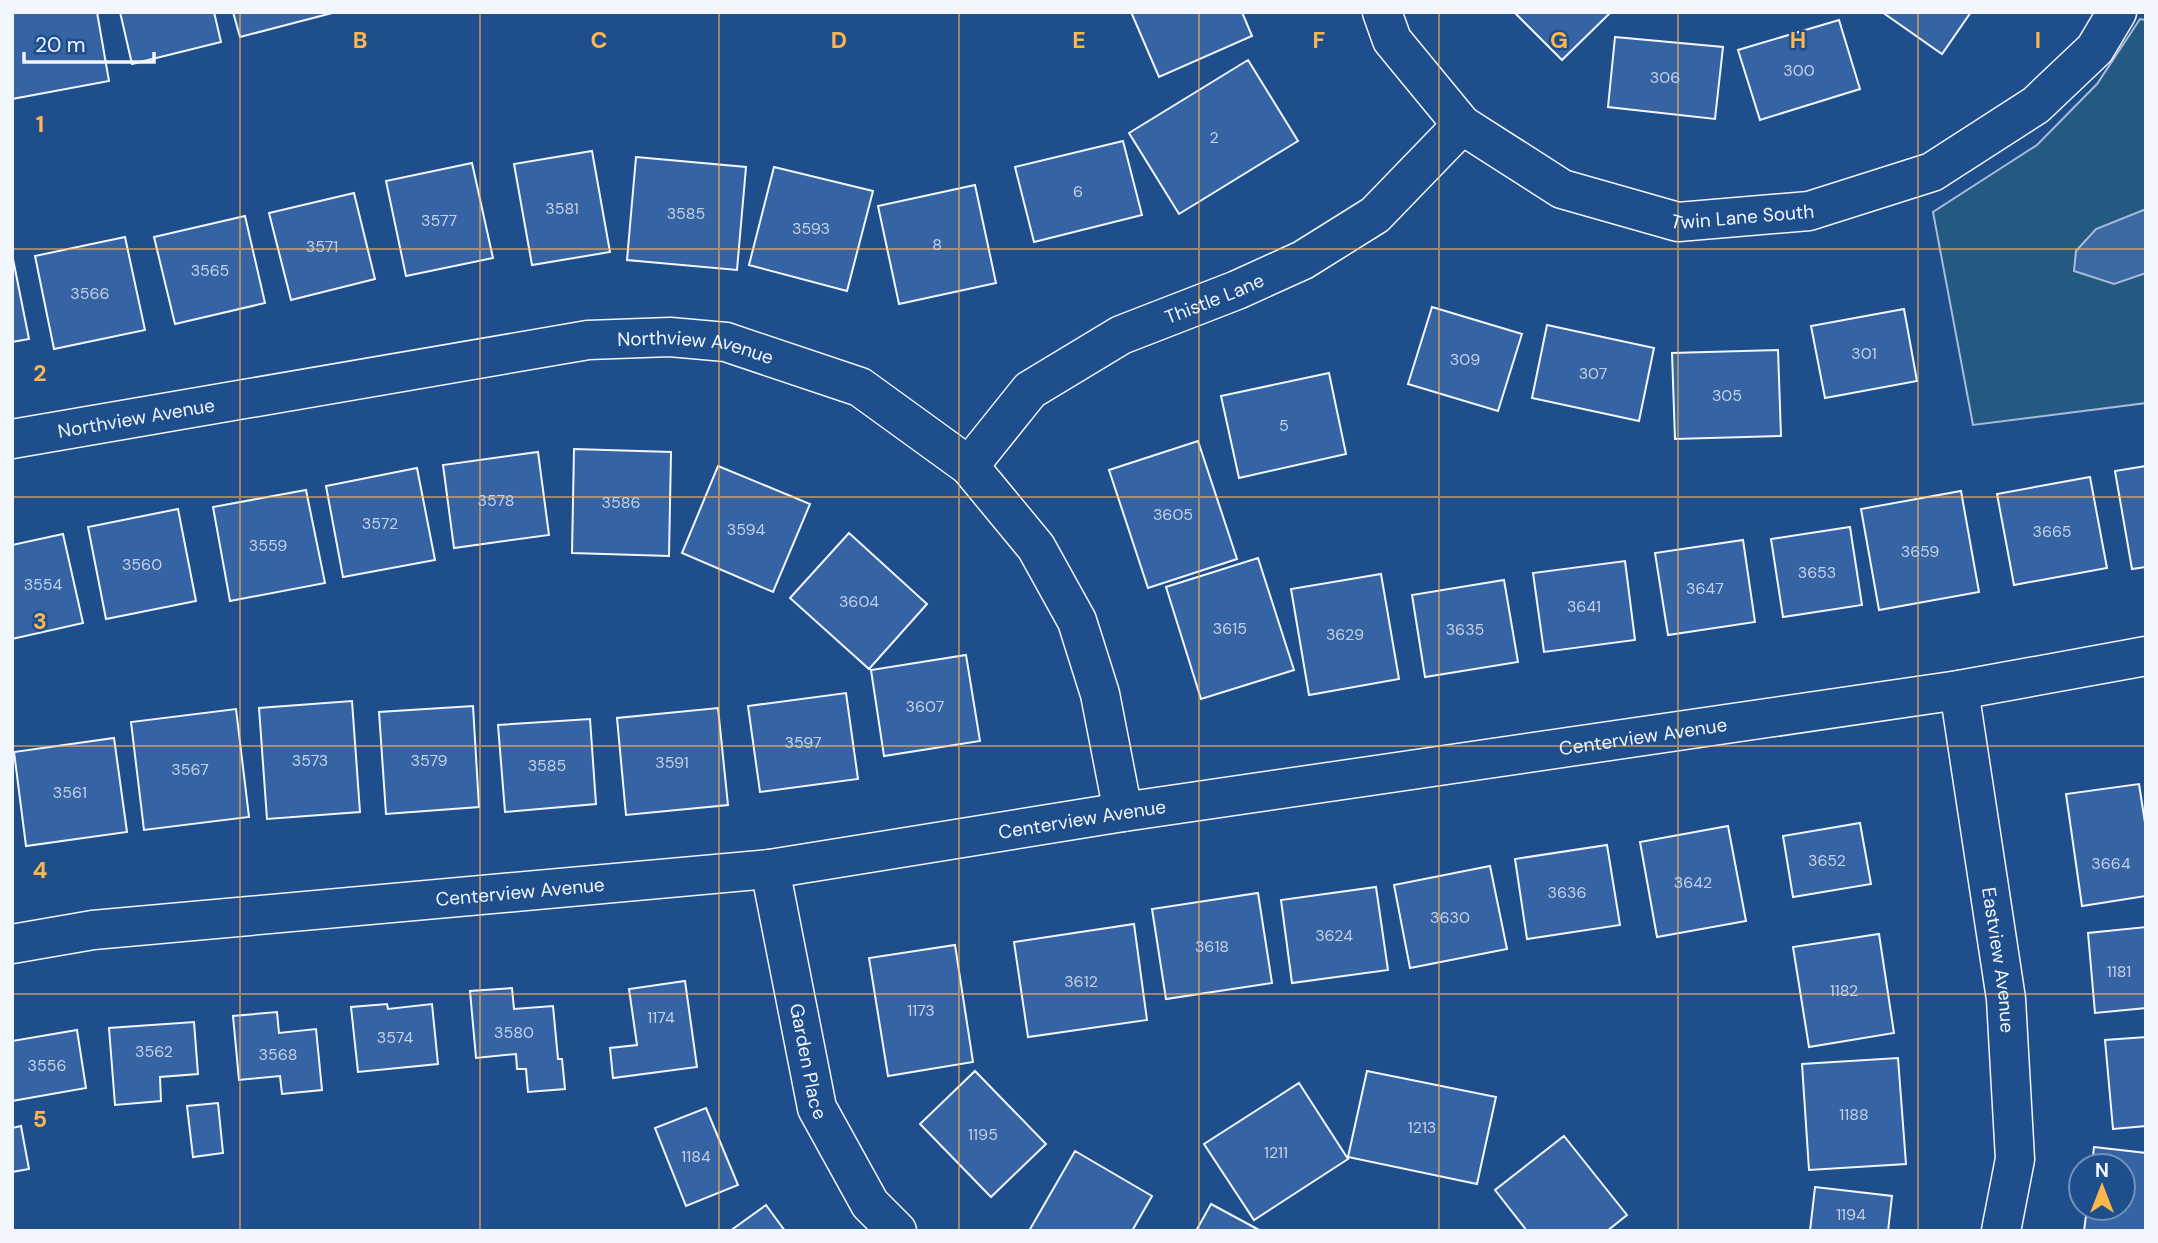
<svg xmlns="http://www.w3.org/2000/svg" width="2158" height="1243" font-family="'DM Sans',sans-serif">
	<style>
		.green { fill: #245a82; stroke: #a8bbd7; stroke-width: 2 }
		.water { fill: #3b69a3; stroke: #a8bbd7; stroke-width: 2 }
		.building { fill: #3563a3; stroke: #f2f6ff; stroke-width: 2 }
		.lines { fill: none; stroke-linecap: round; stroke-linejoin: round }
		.minor-casing { stroke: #f2f6ff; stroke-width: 41 }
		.minor { stroke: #1f4e8c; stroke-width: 38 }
		.grid { fill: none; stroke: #ffb74d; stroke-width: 2; stroke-opacity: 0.55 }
		.labels { text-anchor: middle; stroke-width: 5; stroke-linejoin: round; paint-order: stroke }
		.number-label { font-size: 16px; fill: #c3d1e8 }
		.street-label { font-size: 19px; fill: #f2f6ff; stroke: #1f4e8c }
		.grid-label { font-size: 23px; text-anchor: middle; font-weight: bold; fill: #ffb74d; stroke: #1f4e8c; stroke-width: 5; stroke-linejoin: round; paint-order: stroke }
	</style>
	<rect width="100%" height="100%" fill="#1f4e8c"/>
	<!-- green -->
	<path class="green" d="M 2140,19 L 2146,20 L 2146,403 L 1973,425 L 1933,212 L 2037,145 L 2097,84 Z"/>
	<!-- water -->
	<path class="water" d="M 2146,209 L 2146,273 L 2114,284 L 2074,271 L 2076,251 L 2096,229 Z"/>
	<!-- building -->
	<path class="building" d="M 12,12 L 97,12 L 109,81 L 12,99 Z
		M 120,12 L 214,12 L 221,42 L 132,64 Z
		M 233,12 L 336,12 L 240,37 Z
		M 1131,12 L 1242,12 L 1252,36 L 1159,77 Z
		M 1514,12 L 1611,12 L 1562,60 Z
		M 1882,12 L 1971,12 L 1942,54 Z
		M 1839,20 L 1860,89 L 1760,120 L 1738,50 Z
		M 1615,37 L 1723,47 L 1715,119 L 1608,107 Z
		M 1248,60 L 1298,141 L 1179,214 L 1129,133 Z
		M 1123,141 L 1142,215 L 1034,242 L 1015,167 Z
		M 592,151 L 610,252 L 532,265 L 514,164 Z
		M 636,157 L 746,167 L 737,270 L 627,260 Z
		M 472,163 L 493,258 L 406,276 L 386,181 Z
		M 774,167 L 873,191 L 847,291 L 749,265 Z
		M 975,185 L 996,283 L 899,304 L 878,206 Z
		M 354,193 L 375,279 L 291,300 L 269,213 Z
		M 245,216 L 265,303 L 175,324 L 154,237 Z
		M 125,237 L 145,330 L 54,349 L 35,256 Z
		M 12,254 L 29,339 L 12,342 Z
		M 1432,307 L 1522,334 L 1498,411 L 1408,384 Z
		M 1904,309 L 1917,381 L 1825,398 L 1811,326 Z
		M 1547,325 L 1654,348 L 1639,421 L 1532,398 Z
		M 1778,350 L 1781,436 L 1675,439 L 1672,353 Z
		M 1329,373 L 1346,454 L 1239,478 L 1221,396 Z
		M 1198,441 L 1237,559 L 1148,588 L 1109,470 Z
		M 574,449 L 671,452 L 669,556 L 572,553 Z
		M 538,452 L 549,535 L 454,548 L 443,465 Z
		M 718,466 L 810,504 L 773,592 L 682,553 Z
		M 2146,466 L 2146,567 L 2132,569 L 2115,471 Z
		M 417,468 L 435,560 L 343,577 L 326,486 Z
		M 2090,477 L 2107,568 L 2014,585 L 1997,494 Z
		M 306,490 L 325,583 L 230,601 L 213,507 Z
		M 1961,491 L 1979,592 L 1879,610 L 1861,509 Z
		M 178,509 L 196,601 L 106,619 L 88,527 Z
		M 1850,527 L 1862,605 L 1783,617 L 1771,539 Z
		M 849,533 L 927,604 L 869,669 L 790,598 Z
		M 63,534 L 83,623 L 12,639 L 12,545 Z
		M 1743,540 L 1755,622 L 1668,635 L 1655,553 Z
		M 1258,558 L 1294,670 L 1201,699 L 1166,587 Z
		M 1625,561 L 1635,640 L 1544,652 L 1533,573 Z
		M 1381,574 L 1399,679 L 1309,695 L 1291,589 Z
		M 1504,580 L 1518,662 L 1425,677 L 1412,595 Z
		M 966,655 L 980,741 L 884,756 L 871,670 Z
		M 846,693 L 858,779 L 760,792 L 748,706 Z
		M 352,701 L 360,812 L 267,819 L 259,708 Z
		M 473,706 L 479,807 L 386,814 L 379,712 Z
		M 718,708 L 728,805 L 626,815 L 617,718 Z
		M 236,709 L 249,817 L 144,830 L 131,722 Z
		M 590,719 L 596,804 L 505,812 L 498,725 Z
		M 114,738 L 127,832 L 26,846 L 14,752 Z
		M 2139,784 L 2146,829 L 2146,896 L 2082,906 L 2066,794 Z
		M 1860,823 L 1871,884 L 1793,897 L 1783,836 Z
		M 1728,826 L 1746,921 L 1657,937 L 1640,842 Z
		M 1607,845 L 1620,925 L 1527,939 L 1515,859 Z
		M 1490,866 L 1507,949 L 1410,968 L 1394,885 Z
		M 1376,887 L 1388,970 L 1292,983 L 1281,900 Z
		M 1258,893 L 1272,983 L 1166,999 L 1152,909 Z
		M 1134,924 L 1147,1020 L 1028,1037 L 1014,942 Z
		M 2146,927 L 2146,1008 L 2095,1013 L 2088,933 Z
		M 1879,934 L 1894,1033 L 1809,1047 L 1793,947 Z
		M 955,945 L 973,1062 L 888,1076 L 869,958 Z
		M 685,981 L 697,1067 L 613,1078 L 610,1048 L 637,1045 L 629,989 Z
		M 512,988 L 514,1009 L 553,1006 L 558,1059 L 562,1059 L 565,1089 L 528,1092 L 526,1069 L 517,1069 L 516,1054 L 476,1058 L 470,991 Z
		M 387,1004 L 388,1009 L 432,1004 L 438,1064 L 358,1072 L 351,1007 Z
		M 277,1012 L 279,1033 L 316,1029 L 322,1090 L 282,1094 L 280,1076 L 239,1080 L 233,1016 Z
		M 194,1022 L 198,1074 L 160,1077 L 161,1101 L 115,1105 L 109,1028 Z
		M 77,1030 L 86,1088 L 12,1101 L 12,1041 Z
		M 2146,1037 L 2146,1126 L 2113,1129 L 2105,1040 Z
		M 1898,1058 L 1906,1164 L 1809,1170 L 1802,1064 Z
		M 975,1071 L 1046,1144 L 991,1197 L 920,1124 Z
		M 1367,1071 L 1496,1097 L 1477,1184 L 1348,1157 Z
		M 1299,1083 L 1348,1159 L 1254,1220 L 1204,1144 Z
		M 218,1103 L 223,1153 L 193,1157 L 187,1106 Z
		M 706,1108 L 738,1185 L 686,1206 L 655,1128 Z
		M 21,1126 L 29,1169 L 12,1172 L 12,1128 Z
		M 1564,1136 L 1627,1215 L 1607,1231 L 1527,1231 L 1495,1190 Z
		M 2094,1147 L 2146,1153 L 2146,1231 L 2084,1231 L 2087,1208 L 2123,1208 L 2123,1166 L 2092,1166 Z
		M 1075,1151 L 1152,1196 L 1132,1231 L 1029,1231 Z
		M 1815,1187 L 1892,1196 L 1888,1231 L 1810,1231 Z
		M 1211,1204 L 1261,1231 L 1196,1231 Z
		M 766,1205 L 785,1231 L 730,1231 Z"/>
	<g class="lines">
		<defs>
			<g id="minor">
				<path id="s1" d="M 1382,12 L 1392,40 L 1462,125 L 1562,189 L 1678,222 L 1809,211 L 1932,172 L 2036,105 L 2095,49 L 2117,12"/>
				<path id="s2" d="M 12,439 L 588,340 L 670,337 L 726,342 L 860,387 L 969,466 L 1036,547 L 1077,621 L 1100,694 L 1123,812"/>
				<path id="s3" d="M 969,466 L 1030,390 L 1121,335 L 1237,290 L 1303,260 L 1375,215 L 1462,125"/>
				<path id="s4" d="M 1959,690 L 2006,999 L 2015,1159 L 2001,1231"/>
				<path id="s5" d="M 770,869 L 817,1108 L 870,1204 L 897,1231"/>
				<path id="s6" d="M 12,944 L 93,930 L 770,869 L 1123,812 L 1959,690 L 2146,656"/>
			</g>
		</defs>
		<!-- minor casing -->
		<use href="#minor" class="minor-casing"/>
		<!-- minor -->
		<use href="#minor" class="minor"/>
	</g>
	<!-- grid -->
	<path class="grid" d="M 240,12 L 240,1231M 480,12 L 480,1231M 719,12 L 719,1231M 959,12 L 959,1231M 1199,12 L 1199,1231M 1439,12 L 1439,1231M 1678,12 L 1678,1231M 1918,12 L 1918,1231M 12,249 L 2146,249M 12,497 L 2146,497M 12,746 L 2146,746M 12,994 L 2146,994"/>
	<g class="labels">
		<!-- number labels -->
		<g class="number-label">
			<text x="1799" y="76">300</text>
			<text x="1665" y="83">306</text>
			<text x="1214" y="143">2</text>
			<text x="1078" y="197">6</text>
			<text x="562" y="214">3581</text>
			<text x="686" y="219">3585</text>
			<text x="439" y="226">3577</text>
			<text x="811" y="234">3593</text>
			<text x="937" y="250">8</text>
			<text x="322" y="252">3571</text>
			<text x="210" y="276">3565</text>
			<text x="90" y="299">3566</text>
			<text x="1864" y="359">301</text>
			<text x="1465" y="365">309</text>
			<text x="1593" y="379">307</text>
			<text x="1727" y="401">305</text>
			<text x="1284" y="431">5</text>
			<text x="496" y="506">3578</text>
			<text x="621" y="508">3586</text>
			<text x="1173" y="520">3605</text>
			<text x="380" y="529">3572</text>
			<text x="746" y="535">3594</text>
			<text x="2052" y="537">3665</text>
			<text x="268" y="551">3559</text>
			<text x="1920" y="557">3659</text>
			<text x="142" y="570">3560</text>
			<text x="1817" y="578">3653</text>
			<text x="43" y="590">3554</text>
			<text x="1705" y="594">3647</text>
			<text x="859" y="607">3604</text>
			<text x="1584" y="612">3641</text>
			<text x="1230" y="634">3615</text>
			<text x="1465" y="635">3635</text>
			<text x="1345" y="640">3629</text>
			<text x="925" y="712">3607</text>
			<text x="803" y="748">3597</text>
			<text x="310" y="766">3573</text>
			<text x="429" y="766">3579</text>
			<text x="672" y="768">3591</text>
			<text x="547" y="771">3585</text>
			<text x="190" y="775">3567</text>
			<text x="70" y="798">3561</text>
			<text x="1827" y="866">3652</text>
			<text x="2111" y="869">3664</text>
			<text x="1693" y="888">3642</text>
			<text x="1567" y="898">3636</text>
			<text x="1450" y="923">3630</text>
			<text x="1334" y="941">3624</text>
			<text x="1212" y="952">3618</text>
			<text x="2119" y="977">1181</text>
			<text x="1081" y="987">3612</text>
			<text x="1844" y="996">1182</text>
			<text x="921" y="1016">1173</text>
			<text x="661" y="1023">1174</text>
			<text x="514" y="1038">3580</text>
			<text x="395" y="1043">3574</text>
			<text x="154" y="1057">3562</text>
			<text x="278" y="1060">3568</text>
			<text x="47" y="1071">3556</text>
			<text x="1854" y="1120">1188</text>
			<text x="1422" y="1133">1213</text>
			<text x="983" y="1140">1195</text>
			<text x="1276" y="1158">1211</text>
			<text x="696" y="1162">1184</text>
			<text x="1851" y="1220">1194</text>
		</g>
		<!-- street labels -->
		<g class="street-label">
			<text dy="7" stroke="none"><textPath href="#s1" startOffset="444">Twin Lane South</textPath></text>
			<text dy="7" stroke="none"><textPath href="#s3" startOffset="304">Thistle Lane</textPath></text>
			<text dy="7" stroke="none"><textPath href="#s2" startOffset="693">Northview Avenue</textPath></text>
			<text dy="7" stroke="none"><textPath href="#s2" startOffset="126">Northview Avenue</textPath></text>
			<text dy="7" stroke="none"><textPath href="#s6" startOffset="1645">Centerview Avenue</textPath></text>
			<text dy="7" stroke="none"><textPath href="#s6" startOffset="1078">Centerview Avenue</textPath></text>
			<text dy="7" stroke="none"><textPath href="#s6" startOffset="511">Centerview Avenue</textPath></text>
			<text dy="7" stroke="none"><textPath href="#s4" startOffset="273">Eastview Avenue</textPath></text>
			<text dy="7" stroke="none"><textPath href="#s5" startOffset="196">Garden Place</textPath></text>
		</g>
	</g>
	<g class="grid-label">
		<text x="360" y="48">B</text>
		<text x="599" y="48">C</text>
		<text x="839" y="48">D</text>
		<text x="1079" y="48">E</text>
		<text x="1319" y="48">F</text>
		<text x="1559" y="48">G</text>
		<text x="1798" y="48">H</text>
		<text x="2038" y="48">I</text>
		<text x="40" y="132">1</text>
		<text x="40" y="381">2</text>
		<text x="40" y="629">3</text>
		<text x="40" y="878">4</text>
		<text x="40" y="1127">5</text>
	</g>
	<!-- border -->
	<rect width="2158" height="1243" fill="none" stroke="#f2f6ff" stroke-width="28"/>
	<!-- north arrow -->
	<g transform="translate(2102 1187)"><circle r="33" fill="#1f4e8c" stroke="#7391ba" stroke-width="2"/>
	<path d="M0-5L12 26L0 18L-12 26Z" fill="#ffb74d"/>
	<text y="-10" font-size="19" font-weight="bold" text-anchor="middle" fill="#f2f6ff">N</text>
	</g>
	<!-- scale -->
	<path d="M24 52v10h130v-10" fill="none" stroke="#f2f6ff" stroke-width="3.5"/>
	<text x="35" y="52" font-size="21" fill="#f2f6ff" stroke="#1f4e8c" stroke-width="5" paint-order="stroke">20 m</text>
</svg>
